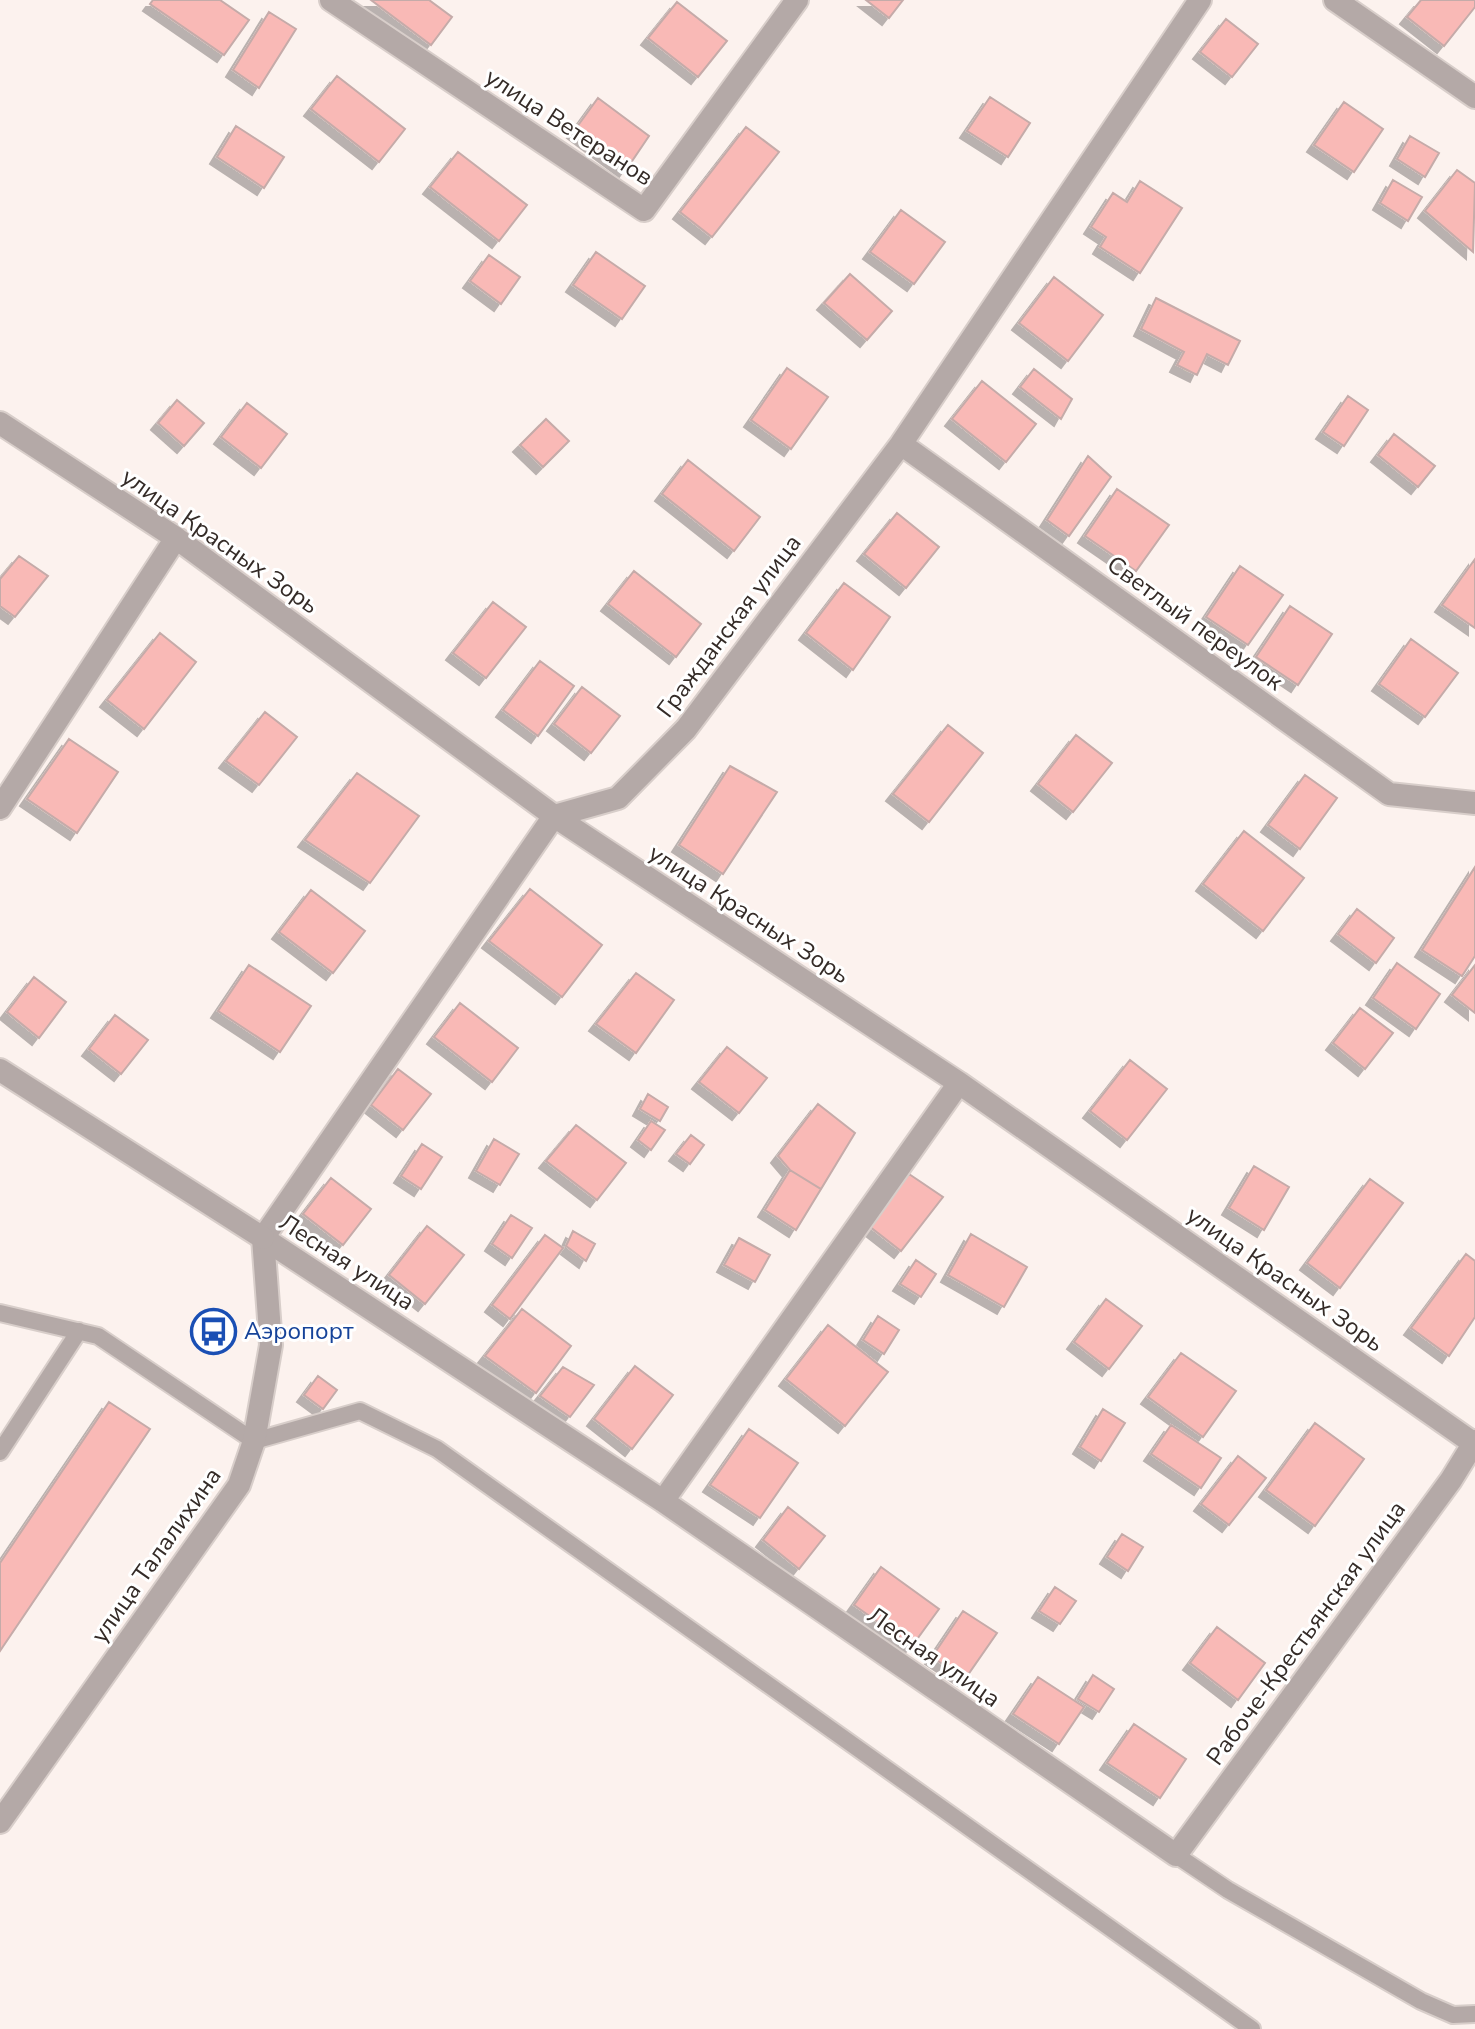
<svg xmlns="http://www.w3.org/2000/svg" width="1475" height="2029" font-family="'Nunito Sans',sans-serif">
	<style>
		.building { fill: #f9b9b6; stroke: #c5aba9; stroke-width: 2; filter: url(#shadow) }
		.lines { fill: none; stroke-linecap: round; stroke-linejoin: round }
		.service-casing { stroke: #d8ceca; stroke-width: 20 }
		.minor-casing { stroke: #d8ceca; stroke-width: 26 }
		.tertiary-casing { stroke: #d8ceca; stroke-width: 26 }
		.service { stroke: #b4a9a7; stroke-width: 16 }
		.minor { stroke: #b4a9a7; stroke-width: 22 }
		.tertiary { stroke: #b4a9a7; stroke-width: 22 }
		.labels { text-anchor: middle; stroke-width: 6; stroke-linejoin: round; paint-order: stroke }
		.street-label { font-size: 24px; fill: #342b27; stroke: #fff }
		.transit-label { font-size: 24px; fill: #164399; stroke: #fff; text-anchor: start }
	</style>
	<defs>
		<filter id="shadow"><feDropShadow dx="-7" dy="7" stdDeviation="0" flood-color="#0004"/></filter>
	</defs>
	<rect width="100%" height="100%" fill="#fcf2ee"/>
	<!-- building -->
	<path class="building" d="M 153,0 L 220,0 L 249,20 L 224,55 L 150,4 Z
		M 371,0 L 429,0 L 452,17 L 431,45 Z
		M 866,0 L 903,0 L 889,18 Z
		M 1421,0 L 1475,0 L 1475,7 L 1444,46 L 1407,17 Z
		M 677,2 L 727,41 L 698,77 L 648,38 Z
		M 269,12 L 296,29 L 259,88 L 233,70 Z
		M 1226,19 L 1258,44 L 1232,77 L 1200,52 Z
		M 337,76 L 405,129 L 379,162 L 311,109 Z
		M 990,97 L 1030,123 L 1008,157 L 967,131 Z
		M 598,98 L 649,136 L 626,170 L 574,131 Z
		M 1344,102 L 1383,129 L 1354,172 L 1314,145 Z
		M 236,126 L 284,157 L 264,188 L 217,157 Z
		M 746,127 L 779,152 L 712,237 L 680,212 Z
		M 1410,136 L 1439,153 L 1425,177 L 1397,159 Z
		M 458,152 L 527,205 L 499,241 L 430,187 Z
		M 1457,170 L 1475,183 L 1473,252 L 1425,211 Z
		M 1393,180 L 1422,197 L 1408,221 L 1380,203 Z
		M 1140,181 L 1182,208 L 1140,273 L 1100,247 L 1106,237 L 1091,227 L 1113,193 L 1127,202 Z
		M 901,210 L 945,242 L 914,284 L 870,252 Z
		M 596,252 L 645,286 L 622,319 L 573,285 Z
		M 489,255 L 520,277 L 501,304 L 470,281 Z
		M 850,274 L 892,311 L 867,340 L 824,303 Z
		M 1054,277 L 1103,315 L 1068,361 L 1019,323 Z
		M 1156,298 L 1240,341 L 1228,365 L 1207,354 L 1197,375 L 1177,365 L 1184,352 L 1141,329 Z
		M 787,368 L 828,397 L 791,449 L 751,420 Z
		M 1034,369 L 1072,399 L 1061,419 L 1020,387 Z
		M 982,381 L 1036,424 L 1006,462 L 952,419 Z
		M 1348,396 L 1368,410 L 1344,446 L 1323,432 Z
		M 177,400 L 204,423 L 184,446 L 158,423 Z
		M 247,403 L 287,434 L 261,468 L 221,437 Z
		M 546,419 L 569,441 L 543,467 L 520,445 Z
		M 1394,434 L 1435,466 L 1418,487 L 1378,455 Z
		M 1088,456 L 1111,477 L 1069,536 L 1047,520 Z
		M 688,460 L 760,517 L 734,551 L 662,494 Z
		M 1117,489 L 1169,525 L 1136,571 L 1085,536 Z
		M 897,513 L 939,547 L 906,588 L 864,554 Z
		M 19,556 L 48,576 L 15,617 L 0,606 L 0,579 Z
		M 1475,559 L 1475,628 L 1442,605 Z
		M 1240,566 L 1283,595 L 1248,645 L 1206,617 Z
		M 634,571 L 701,624 L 676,657 L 608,604 Z
		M 844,583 L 890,617 L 853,670 L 806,633 Z
		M 493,602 L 526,627 L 486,678 L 453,653 Z
		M 1290,606 L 1332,634 L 1298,685 L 1256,657 Z
		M 160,633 L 196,662 L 144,729 L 107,700 Z
		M 1411,639 L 1458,673 L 1425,717 L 1379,684 Z
		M 540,661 L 574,686 L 538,736 L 503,710 Z
		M 582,687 L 620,716 L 591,753 L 554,724 Z
		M 265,712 L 297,737 L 259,785 L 226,761 Z
		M 948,725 L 983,753 L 929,822 L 893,794 Z
		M 1076,735 L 1112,763 L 1073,812 L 1038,784 Z
		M 69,739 L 118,772 L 77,833 L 27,799 Z
		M 730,766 L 777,792 L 723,874 L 679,845 Z
		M 357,773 L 419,816 L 370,883 L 305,840 Z
		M 1305,775 L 1337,798 L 1300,849 L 1268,825 Z
		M 1244,831 L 1304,878 L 1263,931 L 1203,884 Z
		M 1475,867 L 1475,956 L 1462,976 L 1422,950 Z
		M 530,889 L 602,945 L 562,997 L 489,941 Z
		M 311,890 L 365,931 L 333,973 L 279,932 Z
		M 1357,909 L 1394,938 L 1376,963 L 1338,934 Z
		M 1397,963 L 1440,994 L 1416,1029 L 1373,998 Z
		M 249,965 L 311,1006 L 280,1052 L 218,1011 Z
		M 1475,965 L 1475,1013 L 1452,995 Z
		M 636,973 L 674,1000 L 636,1053 L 596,1024 Z
		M 34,977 L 66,1002 L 39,1038 L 7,1012 Z
		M 460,1003 L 518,1048 L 492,1082 L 434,1037 Z
		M 1360,1008 L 1393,1033 L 1365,1069 L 1333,1043 Z
		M 115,1015 L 148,1040 L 121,1074 L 89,1049 Z
		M 727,1047 L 767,1078 L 739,1113 L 699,1082 Z
		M 1130,1060 L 1167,1089 L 1127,1140 L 1090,1111 Z
		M 398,1069 L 431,1094 L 403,1130 L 371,1105 Z
		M 648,1094 L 668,1107 L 660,1121 L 640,1109 Z
		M 818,1104 L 855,1133 L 821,1189 L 790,1170 L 778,1156 Z
		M 651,1121 L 665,1130 L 651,1150 L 638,1140 Z
		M 576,1125 L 626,1163 L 597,1200 L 546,1161 Z
		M 691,1135 L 704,1145 L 690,1164 L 676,1154 Z
		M 494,1139 L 519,1154 L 500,1185 L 476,1171 Z
		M 422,1144 L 442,1157 L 421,1189 L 401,1176 Z
		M 1254,1166 L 1289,1187 L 1264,1230 L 1229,1208 Z
		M 790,1170 L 821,1189 L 796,1230 L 765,1210 Z
		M 909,1174 L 943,1197 L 901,1251 L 869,1226 Z
		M 331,1178 L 371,1209 L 343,1245 L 303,1214 Z
		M 1370,1179 L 1403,1203 L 1340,1288 L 1307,1263 Z
		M 511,1215 L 532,1228 L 512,1258 L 492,1244 Z
		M 427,1226 L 464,1255 L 425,1304 L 389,1275 Z
		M 573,1231 L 595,1244 L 586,1261 L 566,1246 Z
		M 971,1234 L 1027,1267 L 1004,1307 L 948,1275 Z
		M 545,1235 L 563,1248 L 510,1319 L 492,1305 Z
		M 739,1238 L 770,1255 L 755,1282 L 724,1265 Z
		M 1466,1254 L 1475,1261 L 1475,1317 L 1449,1356 L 1411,1328 Z
		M 916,1260 L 936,1274 L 921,1297 L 900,1284 Z
		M 1106,1299 L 1142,1326 L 1109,1369 L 1074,1342 Z
		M 522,1309 L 571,1346 L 536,1393 L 485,1356 Z
		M 878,1316 L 899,1330 L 884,1354 L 863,1340 Z
		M 828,1325 L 888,1372 L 845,1426 L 786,1379 Z
		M 1181,1353 L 1236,1391 L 1203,1437 L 1148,1397 Z
		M 635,1366 L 673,1395 L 632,1449 L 594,1419 Z
		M 563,1367 L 594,1385 L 570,1417 L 540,1396 Z
		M 318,1376 L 337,1390 L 323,1409 L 304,1395 Z
		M 109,1402 L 150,1429 L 0,1651 L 0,1563 Z
		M 1103,1409 L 1125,1423 L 1101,1461 L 1080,1447 Z
		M 1315,1423 L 1364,1459 L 1315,1526 L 1266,1490 Z
		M 1171,1425 L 1221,1458 L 1201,1488 L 1151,1454 Z
		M 749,1429 L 798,1463 L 760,1518 L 710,1485 Z
		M 1238,1456 L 1266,1478 L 1229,1525 L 1201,1504 Z
		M 788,1507 L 825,1536 L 799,1569 L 763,1540 Z
		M 1122,1534 L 1143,1547 L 1128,1571 L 1107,1557 Z
		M 881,1567 L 939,1609 L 912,1646 L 854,1605 Z
		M 1055,1587 L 1076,1601 L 1060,1624 L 1039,1611 Z
		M 963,1611 L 997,1633 L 965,1679 L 932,1657 Z
		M 1217,1627 L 1265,1663 L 1238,1700 L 1190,1663 Z
		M 1093,1675 L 1114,1689 L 1099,1712 L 1078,1699 Z
		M 1038,1677 L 1084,1707 L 1059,1744 L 1013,1714 Z
		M 1134,1724 L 1186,1759 L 1160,1798 L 1107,1763 Z"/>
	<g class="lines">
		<defs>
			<path id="service" d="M 0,1313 L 98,1336 L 254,1441 L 360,1411 L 437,1449 L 1252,2029
				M 0,1452 L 79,1331
				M 1176,1855 L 1228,1890 L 1421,2001 L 1453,2015 L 1475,2014"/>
			<path id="minor" d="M 331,0 L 644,210 L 797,0
				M 1335,0 L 1475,97
				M 0,423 L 176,538 L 554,816 L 959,1083 L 1473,1443
				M 901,444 L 1389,794 L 1475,803
				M 0,808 L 176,538
				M 263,1238 L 663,1501 L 1176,1855 L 1451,1480 L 1475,1441
				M 263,1238 L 554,816 L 618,798 L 686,729 L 901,444 L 1200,0
				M 663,1501 L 959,1083
				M 0,1822 L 239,1485 L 254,1441 L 271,1345 L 263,1238"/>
			<path id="tertiary" d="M 0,1070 L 263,1238"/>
		</defs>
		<!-- service casing -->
		<use href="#service" class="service-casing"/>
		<!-- minor casing -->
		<use href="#minor" class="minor-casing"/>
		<!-- tertiary casing -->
		<use href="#tertiary" class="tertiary-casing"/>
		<!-- service -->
		<use href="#service" class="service"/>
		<!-- minor -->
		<use href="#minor" class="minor"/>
		<!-- tertiary -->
		<use href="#tertiary" class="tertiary"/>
	</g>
	<!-- icons -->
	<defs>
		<symbol id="bus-ring" viewBox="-11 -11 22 22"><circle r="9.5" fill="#fff" stroke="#1a4fb4" stroke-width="1.5"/><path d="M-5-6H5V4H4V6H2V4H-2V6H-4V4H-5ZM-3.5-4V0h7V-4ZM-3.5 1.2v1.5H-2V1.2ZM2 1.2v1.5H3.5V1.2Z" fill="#1a4fb4"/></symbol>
	</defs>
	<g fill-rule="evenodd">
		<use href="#bus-ring" x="188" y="1306" width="51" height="51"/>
	</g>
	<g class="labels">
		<!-- street labels -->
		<g class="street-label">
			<text transform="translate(569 127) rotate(33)" y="8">улица Ветеранов</text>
			<text transform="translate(220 541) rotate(35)" y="8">улица Красных Зорь</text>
			<text transform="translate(1195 623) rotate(36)" y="8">Светлый переулок</text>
			<text transform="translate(729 626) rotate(-53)" y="8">Гражданская улица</text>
			<text transform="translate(749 914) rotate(33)" y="8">улица Красных Зорь</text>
			<text transform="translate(347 1262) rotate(33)" y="8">Лесная улица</text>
			<text transform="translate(1285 1279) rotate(35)" y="8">улица Красных Зорь</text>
			<text transform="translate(156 1555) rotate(-55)" y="8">улица Талалихина</text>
			<text transform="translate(1306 1633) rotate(-54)" y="8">Рабоче-Крестьянская улица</text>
			<text transform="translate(934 1657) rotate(35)" y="8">Лесная улица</text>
		</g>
		<!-- transit labels -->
		<g class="transit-label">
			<text x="244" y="1339">Аэропорт</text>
		</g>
	</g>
</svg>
